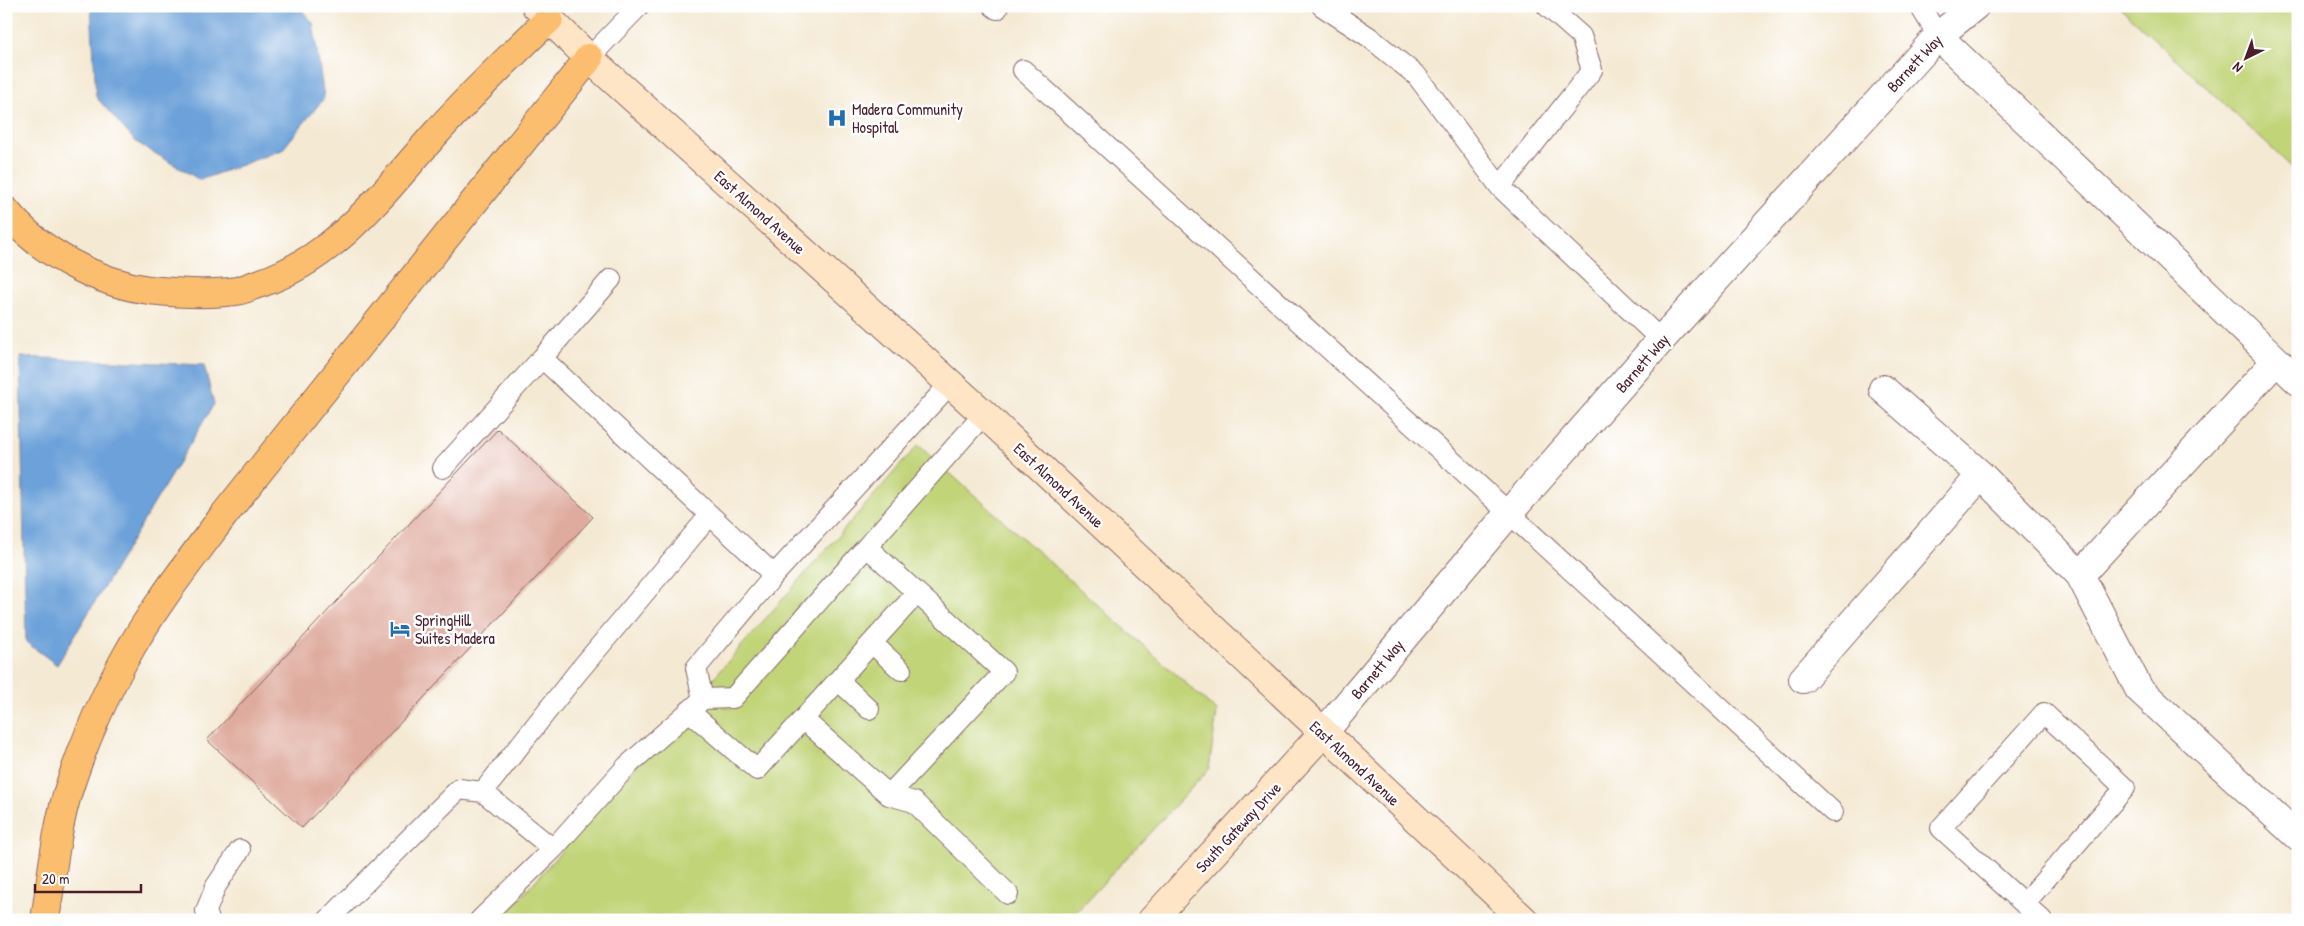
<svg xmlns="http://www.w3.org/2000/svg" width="2304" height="926" font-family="'Patrick Hand',sans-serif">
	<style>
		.green { fill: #c1d478; stroke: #867a52 }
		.water { fill: #6ca1d9; stroke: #5b6082 }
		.building { fill: #dfab9e }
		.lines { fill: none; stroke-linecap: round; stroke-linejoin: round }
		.lane-casing { stroke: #866666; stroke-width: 22 }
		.street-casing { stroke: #866666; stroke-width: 30 }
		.secondary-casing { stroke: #866666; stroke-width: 30 }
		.highway-casing { stroke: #866666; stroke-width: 30 }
		.lane { stroke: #fff; stroke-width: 20 }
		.street { stroke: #fff; stroke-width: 28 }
		.secondary { stroke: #fde5c5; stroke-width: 28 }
		.highway { stroke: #fbbe6e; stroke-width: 28 }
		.labels { text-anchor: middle; stroke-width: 5; stroke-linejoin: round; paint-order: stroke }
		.street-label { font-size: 16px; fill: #4a1f2b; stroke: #fff }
		.poi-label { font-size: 16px; fill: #4a1f2b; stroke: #fff; text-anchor: start }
	</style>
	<rect width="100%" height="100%" fill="#fff"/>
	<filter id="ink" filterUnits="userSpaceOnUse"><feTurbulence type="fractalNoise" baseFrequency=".02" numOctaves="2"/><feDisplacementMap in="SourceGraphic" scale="10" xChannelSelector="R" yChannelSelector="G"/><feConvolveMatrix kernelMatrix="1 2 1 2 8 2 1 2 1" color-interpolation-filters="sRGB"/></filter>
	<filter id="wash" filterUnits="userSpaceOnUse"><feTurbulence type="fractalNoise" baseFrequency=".0096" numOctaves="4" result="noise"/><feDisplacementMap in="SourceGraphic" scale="20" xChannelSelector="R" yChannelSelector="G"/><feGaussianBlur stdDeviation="1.12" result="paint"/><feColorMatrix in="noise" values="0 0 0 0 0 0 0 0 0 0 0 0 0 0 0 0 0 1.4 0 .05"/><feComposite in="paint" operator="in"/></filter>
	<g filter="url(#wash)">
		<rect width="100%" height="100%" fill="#f4e9d3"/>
		<!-- green -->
		<path class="green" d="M 2119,6 L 2298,6 L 2298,173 Z
			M 918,445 L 1217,711 L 1209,769 L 1069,920 L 501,920 Z"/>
		<!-- water -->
		<path class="water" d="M 91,6 L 299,6 L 313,23 L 324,98 L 282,150 L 200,180 L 136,142 L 96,97 Z
			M 20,357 L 204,365 L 214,404 L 57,665 L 26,642 Z"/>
		<g id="blocks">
			<!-- building -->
			<path class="building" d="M 498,429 L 593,517 L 302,828 L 207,740 Z"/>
		</g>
	</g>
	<g filter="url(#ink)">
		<use href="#blocks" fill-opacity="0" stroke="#866666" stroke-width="1"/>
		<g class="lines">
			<defs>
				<path id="lane" d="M 993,6 L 997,9
					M 1322,6 L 1369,37 L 1417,76 L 1500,187 L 1661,340
					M 1920,6 L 1938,36
					M 589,58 L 639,6
					M 1023,70 L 1509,513 L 1833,812
					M 1500,187 L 1592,70 L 1581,36 L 1547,6
					M 542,358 L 611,279
					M 443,468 L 542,358 L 774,575
					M 872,643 L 901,670
					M 838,680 L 869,709
					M 703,699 L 696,668 L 774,575 L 950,384
					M 689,711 L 757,770 L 917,593 L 867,547
					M 803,719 L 889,795 L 1004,672 L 917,593
					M 889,795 L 914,802 L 1008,894
					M 553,849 L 483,792 L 577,673 L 710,515
					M 2024,904 L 2125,788 L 2044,713 L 1941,828 L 2042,920
					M 209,920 L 206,911 L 216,886 L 240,850
					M 328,920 L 459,789 L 483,792
					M 480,920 L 553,849 L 627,766 L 703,699 L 733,698 L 984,414"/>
				<path id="street" d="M 1938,36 L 2298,381
					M 1883,389 L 1981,475 L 2080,575 L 2139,689 L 2298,837
					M 2080,575 L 2276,361
					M 1803,679 L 1981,475
					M 1323,733 L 1509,513 L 1661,340 L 1938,36 L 1975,6"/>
				<path id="secondary" d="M 536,6 L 589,58 L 984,414 L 1524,920
					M 1152,920 L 1323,733"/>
				<path id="highway" d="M 6,211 C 39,252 98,283 149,290 C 177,293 208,295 236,291 C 244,290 253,285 261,283 C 339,256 384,191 437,132 C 473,92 511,56 549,19
					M 45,920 C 52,875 56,828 70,785 C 84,743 102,701 123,662 C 151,610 189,562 224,515 L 589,58"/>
			</defs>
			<!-- lane casing -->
			<use href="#lane" class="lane-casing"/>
			<!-- street casing -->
			<use href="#street" class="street-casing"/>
			<!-- secondary casing -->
			<use href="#secondary" class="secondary-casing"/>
			<!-- highway casing -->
			<use href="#highway" class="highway-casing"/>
			<!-- lane -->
			<use href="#lane" class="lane"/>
			<!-- street -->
			<use href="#street" class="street"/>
			<!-- secondary -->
			<use href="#secondary" class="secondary"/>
			<!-- highway -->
			<use href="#highway" class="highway"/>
		</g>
	</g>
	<!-- icons -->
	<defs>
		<symbol id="hospital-bare" viewBox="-9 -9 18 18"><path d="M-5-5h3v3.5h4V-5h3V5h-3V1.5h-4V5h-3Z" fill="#1f6fb2" stroke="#fff" stroke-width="2.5" paint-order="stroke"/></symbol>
		<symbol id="hotel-bare" viewBox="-9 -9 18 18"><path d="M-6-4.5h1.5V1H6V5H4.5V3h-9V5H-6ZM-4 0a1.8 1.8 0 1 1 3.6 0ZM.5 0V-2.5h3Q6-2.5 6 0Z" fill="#1f6fb2" stroke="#fff" stroke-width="2.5" paint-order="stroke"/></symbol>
	</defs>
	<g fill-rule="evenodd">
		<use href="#hospital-bare" x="823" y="104" width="28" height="28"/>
		<use href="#hotel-bare" x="386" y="615" width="28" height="28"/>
	</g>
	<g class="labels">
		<!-- street labels -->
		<g class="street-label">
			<text transform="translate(1914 63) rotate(-47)" y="6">Barnett Way</text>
			<text transform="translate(760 212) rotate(42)" y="6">East Almond Avenue</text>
			<text transform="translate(1642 363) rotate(-49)" y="6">Barnett Way</text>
			<text transform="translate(1059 485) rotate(43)" y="6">East Almond Avenue</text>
			<text transform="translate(1377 669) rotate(-50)" y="6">Barnett Way</text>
			<text transform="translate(1355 763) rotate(43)" y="6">East Almond Avenue</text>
			<text transform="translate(1238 827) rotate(-47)" y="6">South Gateway Drive</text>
		</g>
		<!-- poi labels -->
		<g class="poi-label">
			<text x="852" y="115">Madera Community<tspan x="852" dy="18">Hospital</tspan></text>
			<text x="415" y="626">SpringHill<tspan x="415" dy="18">Suites Madera</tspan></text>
		</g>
	</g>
	<!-- margin -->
	<rect width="2304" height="926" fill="none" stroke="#fff" stroke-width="25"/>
	<!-- north arrow -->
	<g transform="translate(2246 58) rotate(222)" stroke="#ffffff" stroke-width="4" paint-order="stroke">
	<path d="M0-4L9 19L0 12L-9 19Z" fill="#4a1f2b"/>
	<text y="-8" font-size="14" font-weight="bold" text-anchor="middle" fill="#4a1f2b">N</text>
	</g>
	<!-- scale -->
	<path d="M35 884v8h106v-8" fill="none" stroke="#4a1f2b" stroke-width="2.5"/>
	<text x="42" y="884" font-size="15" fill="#4a1f2b" stroke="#ffffff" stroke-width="4" paint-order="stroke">20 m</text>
</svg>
